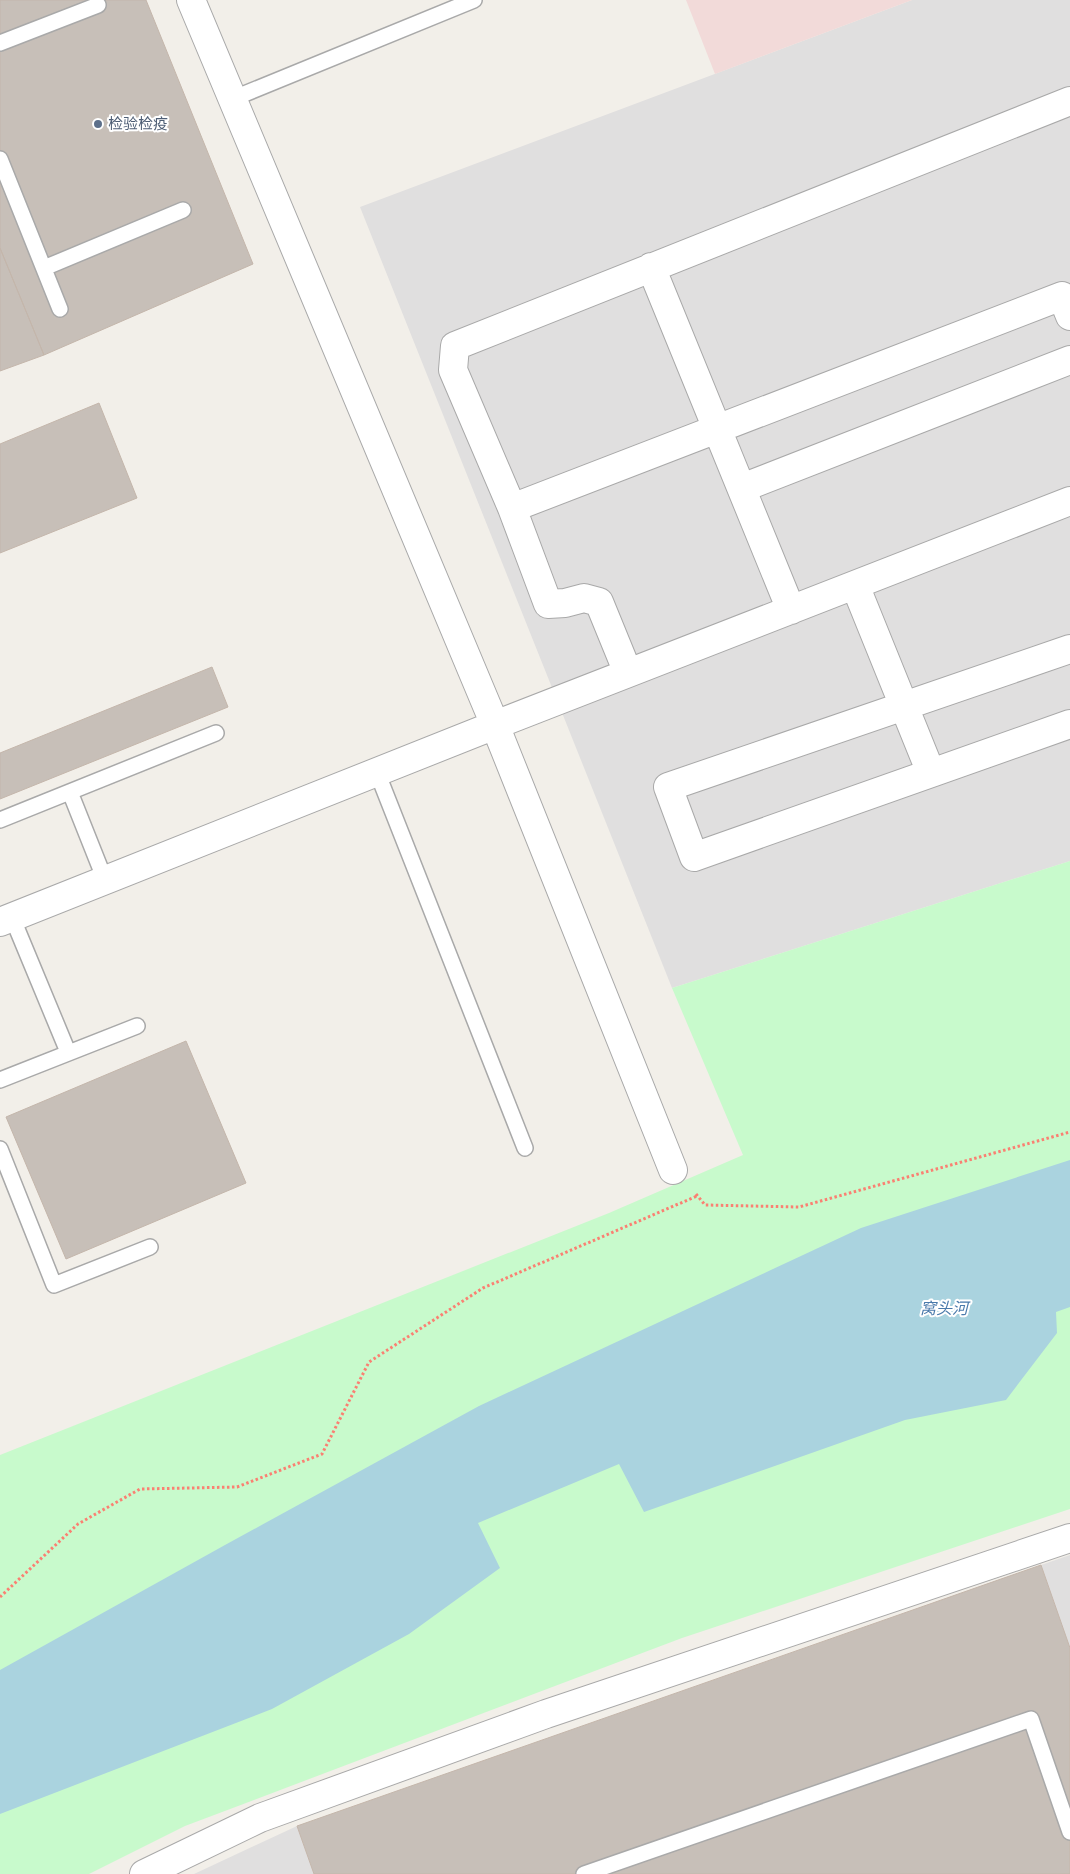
<svg xmlns="http://www.w3.org/2000/svg" width="1070" height="1874" font-family="'Nunito Sans','Noto Sans SC',sans-serif">
	<style>
		.residential { fill: #e0dfdf }
		.commercial { fill: #f2dad9 }
		.park { fill: #c8facc }
		.water { fill: #aad3df }
		.building { fill: #c7bfb8; stroke: #c4b6ab }
		.lines { fill: none; stroke-linecap: round; stroke-linejoin: round }
		.service-casing { stroke: #a9a9a9; stroke-width: 18 }
		.minor-casing { stroke: #a9a9a9; stroke-width: 30 }
		.path { stroke: #fa8072; stroke-width: 3; stroke-dasharray: 2.5 2.5; stroke-linecap: butt }
		.service { stroke: #fff; stroke-width: 15 }
		.minor { stroke: #fff; stroke-width: 28 }
		.service-dot { fill: #5c6f8a; stroke: #fff; stroke-width: 2 }
		.labels { text-anchor: middle; stroke-width: 4; stroke-linejoin: round; paint-order: stroke }
		.service-label { font-size: 15px; fill: #4e5e75; stroke: #fff; text-anchor: start }
		.water-label { font-size: 16px; font-style: italic; fill: #4a7aab; stroke: #fff }
	</style>
	<rect width="100%" height="100%" fill="#f2efe9"/>
	<!-- residential -->
	<path class="residential" d="M 912,0 L 1070,0 L 1070,861 L 672,988 L 360,207 Z
		M 1070,1555 L 1070,1648 L 1041,1565 Z
		M 297,1826 L 314,1874 L 194,1874 Z"/>
	<!-- commercial -->
	<path class="commercial" d="M 686,0 L 912,0 L 715,74 Z"/>
	<!-- park -->
	<path class="park" d="M 1070,861 L 1070,1509 L 682,1638 L 185,1826 L 89,1874 L 0,1874 L 0,1455 L 609,1213 L 743,1155 L 672,988 Z"/>
	<!-- water -->
	<path class="water" d="M 1070,1160 L 1070,1307 L 1056,1312 L 1057,1333 L 1006,1400 L 905,1420 L 644,1512 L 619,1464 L 478,1523 L 500,1568 L 409,1634 L 272,1709 L 0,1814 L 0,1670 L 225,1545 L 479,1406 L 861,1228 Z"/>
	<!-- building -->
	<path class="building" d="M 0,0 L 146,0 L 253,264 L 44,355 L 0,248 Z
		M 0,248 L 44,355 L 0,371 Z
		M 99,403 L 137,498 L 0,553 L 0,444 Z
		M 212,667 L 228,707 L 0,799 L 0,753 Z
		M 186,1041 L 246,1183 L 66,1259 L 6,1117 Z
		M 1041,1565 L 1070,1648 L 1070,1874 L 314,1874 L 297,1826 Z"/>
	<g class="lines">
		<defs>
			<path id="service" d="M 0,43 L 98,5
				M 232,99 L 474,0
				M 0,159 L 60,309
				M 44,268 L 183,210
				M 377,772 L 525,1148
				M 70,792 L 105,880
				M 0,820 L 216,733
				M 12,917 L 68,1052
				M 0,1080 L 137,1026
				M 0,1149 L 54,1285 L 150,1247
				M 584,1874 L 1031,1719 L 1070,1832"/>
			<path id="minor" d="M 191,0 L 495,725 L 673,1170
				M 651,267 L 791,610
				M 742,488 L 1070,360
				M 512,508 L 1062,296 L 1070,316
				M 855,585 L 931,773
				M 1070,649 L 668,787 L 694,857 L 1070,724
				M 628,673 L 599,602 L 584,598 L 565,603 L 548,604 L 512,508 L 453,370 L 455,346 L 1070,101
				M 0,922 L 495,725 L 1070,501
				M 144,1874 L 260,1818 L 546,1714 L 1070,1538"/>
		</defs>
		<!-- service casing -->
		<use href="#service" class="service-casing"/>
		<!-- minor casing -->
		<use href="#minor" class="minor-casing"/>
		<!-- path -->
		<path class="path" d="M 696,1194 L 705,1205 L 799,1207 L 1070,1132
			M 0,1597 L 78,1524 L 140,1489 L 237,1487 L 322,1454 L 369,1362 L 483,1288 L 697,1196"/>
		<!-- service -->
		<use href="#service" class="service"/>
		<!-- minor -->
		<use href="#minor" class="minor"/>
	</g>
	<!-- markers -->
	<circle class="service-dot" cx="98" cy="124" r="5"/>
	<g class="labels">
		<!-- service labels -->
		<g class="service-label">
			<text x="108" y="129">检验检疫</text>
		</g>
		<!-- water labels -->
		<g class="water-label">
			<text x="944" y="1314">窝头河</text>
		</g>
	</g>
</svg>
